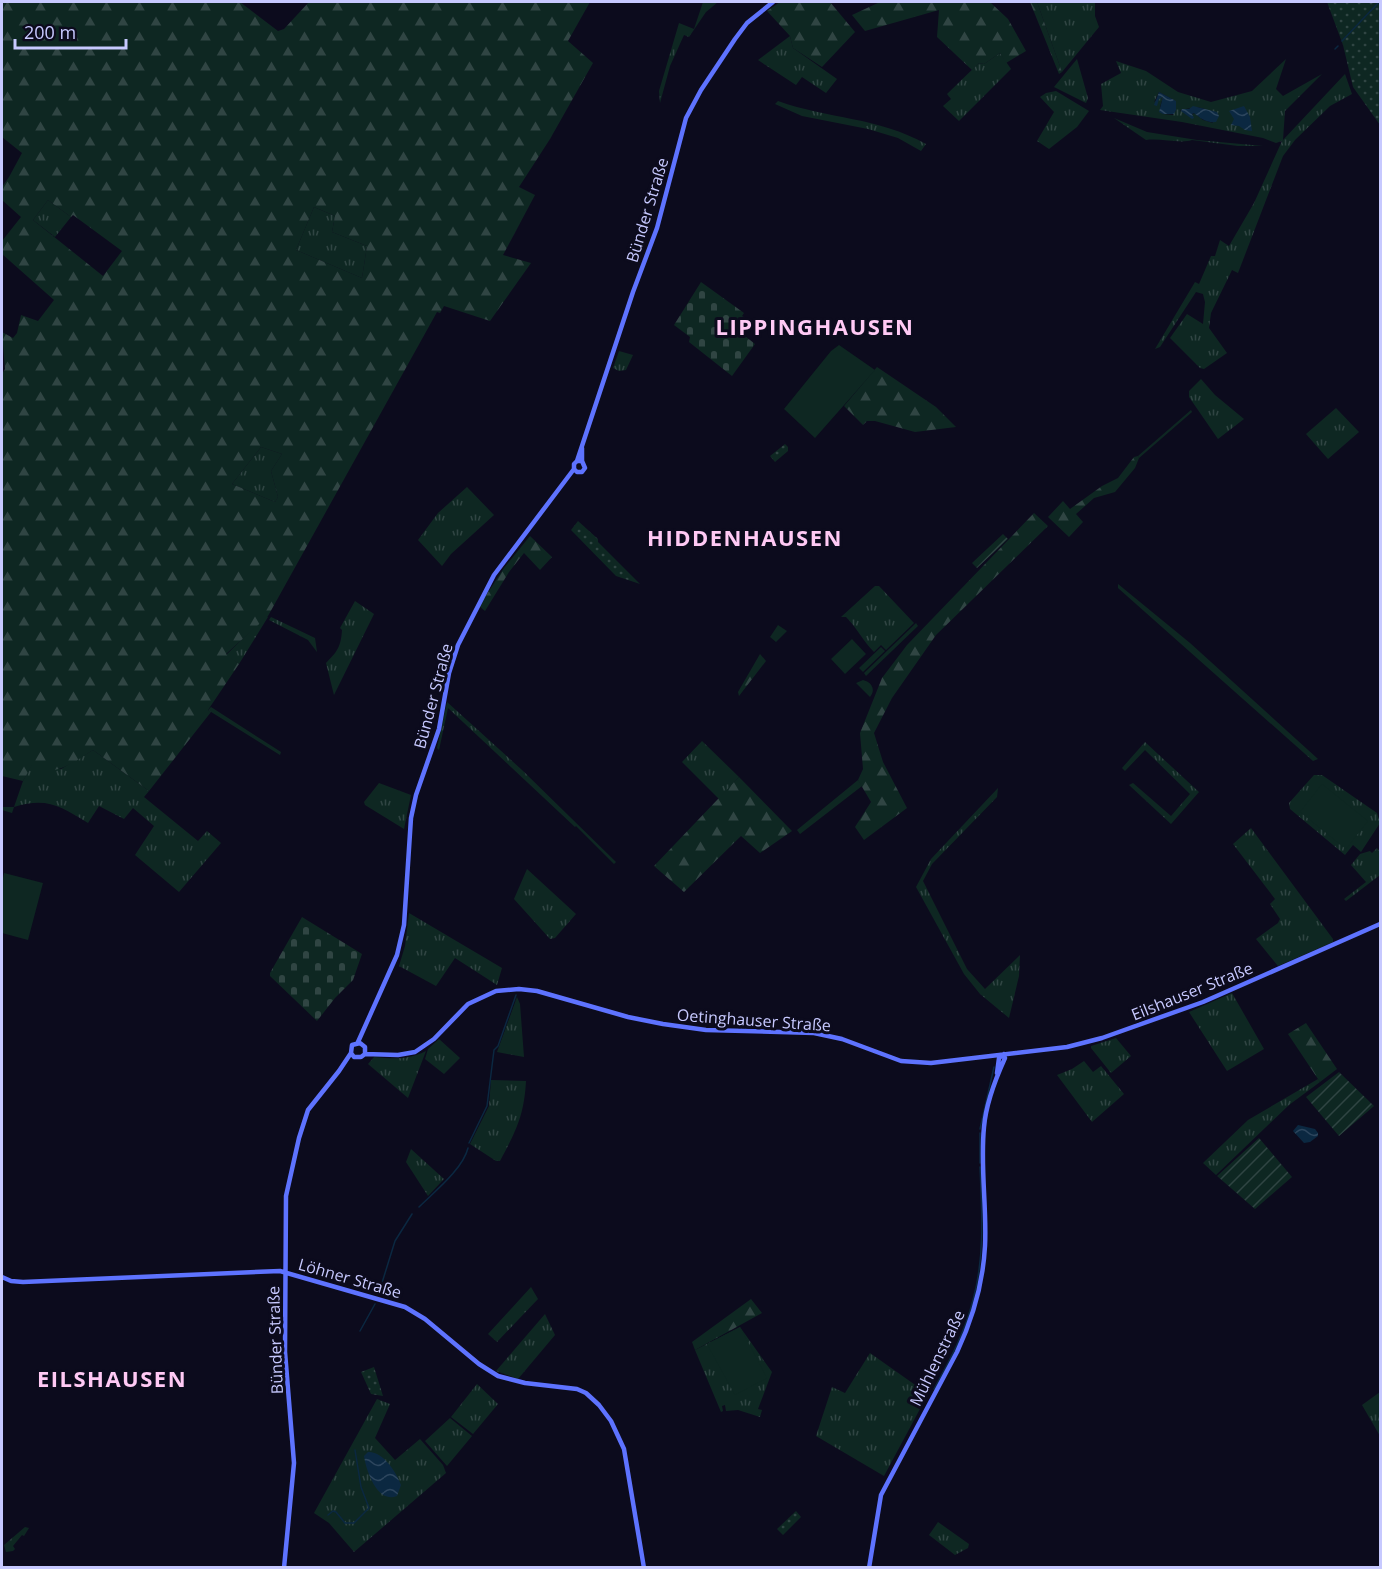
<svg xmlns="http://www.w3.org/2000/svg" width="1382" height="1569" font-family="'Open Sans',sans-serif">
	<style>
		.grass { fill: url(#grass-tufts); fill-rule: evenodd }
		.forest { fill: url(#forest-firs); fill-rule: evenodd }
		.cemetery { fill: url(#cemetery-stones) }
		.park { fill: url(#park-dots) }
		.garden { fill: url(#garden-furrows) }
		.pitch { fill: #0e2722 }
		.water { fill: url(#water-waves) }
		.lines { fill: none; stroke-linecap: round; stroke-linejoin: round }
		.stream { stroke: #0b2841; stroke-width: 1.5 }
		.secondary { stroke: #5e73ff; stroke-width: 4.5 }
		.labels { text-anchor: middle; stroke-width: 6; stroke-linejoin: round; paint-order: stroke }
		.street-label { font-size: 16px; fill: #c7c9ff; stroke: #0c0b1d }
		.district-label { font-size: 22px; font-weight: bold; letter-spacing: 1.5px; fill: #ffc9f4; stroke: #0c0b1d }
	</style>
	<defs>
		<pattern id="grass-tufts" width="24" height="20" patternUnits="userSpaceOnUse" patternTransform="scale(1.5)"><rect width="24" height="20" fill="#0e2722"/><path d="M3 7l-1-3M5 7V3M7 7l1-3M15 17l-1-3M17 17v-4M19 17l1-3" fill="none" stroke="#304543"/></pattern>
		<pattern id="forest-firs" width="22" height="20" patternUnits="userSpaceOnUse" patternTransform="scale(1.5)"><rect width="22" height="20" fill="#0e2722"/><path d="M5 1l3.5 6h-7zM16 11l3.5 6h-7z" fill="#304543"/></pattern>
		<pattern id="cemetery-stones" width="16" height="16" patternUnits="userSpaceOnUse" patternTransform="scale(1.5)"><rect width="16" height="16" fill="#0e2722"/><path d="M2 7V4a2 2 0 0 1 4 0v3zM10 15v-3a2 2 0 0 1 4 0v3z" fill="#304543"/></pattern>
		<pattern id="park-dots" width="8" height="8" patternUnits="userSpaceOnUse" patternTransform="scale(1.5)"><rect width="8" height="8" fill="#0e2722"/><path d="M2 2h.1M6 6h.1" fill="none" stroke="#304543" stroke-width="1.8" stroke-linecap="round"/></pattern>
		<pattern id="garden-furrows" width="10" height="10" patternUnits="userSpaceOnUse" patternTransform="scale(1.5)"><rect width="10" height="10" fill="#0e2722"/><path d="M-1 1l2-2M0 10L10 0M9 11l2-2" fill="none" stroke="#304543"/></pattern>
		<pattern id="water-waves" width="16" height="10" patternUnits="userSpaceOnUse" patternTransform="scale(1.5)"><rect width="16" height="10" fill="#0b2841"/><path d="M0 5q4-4 8 0t8 0" fill="none" stroke="#2d465e"/></pattern>
	</defs>
	<rect width="100%" height="100%" fill="#0c0b1d"/>
	<!-- grass -->
	<path class="grass" d="M 703,2 L 718,2 L 706,12 L 689,37 L 684,35 L 670,66 L 660,103 L 659,91 L 679,23 L 694,29 Z
		M 1037,2 L 1095,2 L 1095,16 L 1099,27 L 1062,72 Z
		M 790,36 L 793,48 L 837,79 L 826,93 L 802,77 L 796,85 L 758,60 Z
		M 1000,53 L 1011,69 L 959,121 L 943,106 L 951,99 L 947,94 L 979,63 L 984,64 Z
		M 1077,59 L 1088,98 L 1086,103 L 1054,87 Z
		M 1286,59 L 1276,89 L 1283,96 L 1322,74 L 1285,111 L 1283,140 L 1345,74 L 1352,94 L 1330,106 L 1295,140 L 1283,156 L 1238,273 L 1232,270 L 1211,313 L 1209,328 L 1227,353 L 1204,369 L 1200,368 L 1170,338 L 1187,314 L 1203,324 L 1205,302 L 1203,294 L 1196,292 L 1160,347 L 1155,349 L 1195,282 L 1199,284 L 1211,256 L 1215,256 L 1220,240 L 1229,246 L 1254,203 L 1282,141 L 1276,143 L 1263,138 L 1182,122 L 1100,110 L 1103,106 L 1101,84 L 1121,73 L 1116,61 L 1146,71 L 1178,92 L 1211,102 L 1252,91 ZM 1159,92 L 1174,100 L 1176,110 L 1173,115 L 1163,114 L 1160,107 L 1163,97 L 1161,97 L 1154,102 ZM 1197,107 L 1205,109 L 1213,123 L 1203,120 L 1194,113 L 1190,117 L 1180,110 Z
		M 1056,91 L 1089,111 L 1077,127 L 1049,149 L 1037,141 L 1054,112 L 1040,97 L 1046,93 Z
		M 778,101 C 828,119 878,117 926,144 L 921,151 L 898,138 L 868,129 L 802,116 L 775,104 Z
		M 1114,118 L 1147,132 L 1197,140 L 1263,146 L 1238,146 L 1192,140 C 1181,144 1161,138 1146,140 Z
		M 48,200 L 71,217 L 55,237 L 33,220 Z
		M 314,207 L 335,216 L 332,232 L 367,246 L 362,278 L 296,250 Z
		M 619,351 L 633,355 L 626,370 L 619,371 L 613,368 Z
		M 1201,379 L 1215,395 L 1244,419 L 1218,439 L 1189,397 L 1189,391 Z
		M 1336,408 L 1359,432 L 1328,459 L 1306,434 Z
		M 1191,410 L 1192,412 L 1139,458 L 1138,456 Z
		M 261,447 L 282,454 L 271,471 L 278,497 L 275,502 L 232,484 Z
		M 467,487 L 494,515 L 451,554 L 442,566 L 418,540 L 438,513 Z
		M 1118,584 L 1190,643 L 1318,759 L 1313,761 L 1118,588 Z
		M 875,586 L 879,586 L 914,623 L 886,650 L 881,645 L 874,652 C 863,641 857,628 846,617 L 841,617 Z
		M 355,601 L 374,614 L 334,695 L 326,663 C 337,652 341,647 342,630 L 340,628 Z
		M 266,616 L 268,617 L 239,664 L 226,655 Z
		M 271,617 L 315,638 L 317,652 L 308,640 L 269,620 Z
		M 447,702 L 522,770 L 616,862 L 614,864 L 576,826 L 575,827 L 448,708 L 439,750 L 437,748 Z
		M 211,707 L 281,752 L 280,755 L 208,710 Z
		M 702,741 L 739,777 L 719,799 L 682,762 Z
		M 1145,742 L 1199,792 L 1171,824 L 1129,785 L 1133,783 L 1171,816 L 1190,794 L 1145,750 L 1125,771 L 1122,768 Z
		M 93,750 L 149,791 L 144,797 L 198,841 L 207,831 L 221,843 L 179,892 L 135,855 L 154,826 L 133,808 L 124,819 L 99,806 L 88,823 C 60,806 47,797 14,807 L 12,813 L 2,810 L 2,807 L 14,807 L 23,781 L 32,764 L 61,769 Z
		M 1314,775 L 1322,775 L 1377,813 L 1380,823 L 1361,852 L 1353,845 L 1345,855 L 1290,809 L 1289,803 Z
		M 858,780 L 862,786 L 800,834 L 797,830 Z
		M 379,783 L 411,795 L 404,829 L 365,805 L 364,802 Z
		M 998,788 L 997,797 L 932,864 L 923,881 L 967,969 L 985,989 L 1020,955 L 1019,976 L 1009,1018 L 980,994 L 964,974 L 916,887 L 931,859 Z
		M 1251,828 L 1333,939 L 1333,942 L 1278,966 L 1256,939 L 1278,923 L 1280,919 L 1270,904 L 1275,899 L 1233,844 Z
		M 1377,848 L 1380,852 L 1380,875 L 1346,901 L 1344,899 L 1366,882 L 1351,865 L 1360,854 L 1370,851 L 1372,853 Z
		M 527,869 L 576,914 L 555,938 L 550,939 L 514,899 Z
		M 409,913 L 502,968 L 497,985 L 455,958 L 436,986 L 399,966 L 405,946 Z
		M 1232,993 L 1264,1049 L 1227,1071 L 1189,1012 Z
		M 517,997 L 520,1004 L 524,1057 L 497,1052 Z
		M 1116,1038 L 1131,1056 L 1111,1073 L 1091,1048 L 1091,1046 Z
		M 439,1039 L 460,1058 L 444,1074 L 425,1059 L 428,1049 Z
		M 426,1051 L 408,1098 L 368,1064 L 374,1057 C 394,1059 408,1060 426,1051 Z
		M 1084,1061 L 1093,1072 L 1101,1066 L 1124,1094 L 1092,1122 L 1057,1075 L 1072,1069 Z
		M 1318,1079 L 1320,1082 L 1289,1105 L 1216,1175 L 1203,1163 L 1248,1120 Z
		M 491,1080 L 526,1081 C 524,1116 516,1131 500,1161 L 496,1161 L 470,1144 L 489,1106 Z
		M 411,1149 L 444,1179 L 428,1196 L 406,1162 Z
		M 531,1287 L 538,1299 L 497,1342 L 488,1334 Z
		M 545,1314 L 555,1335 L 518,1379 L 496,1371 Z
		M 740,1327 L 772,1372 L 758,1409 L 762,1410 L 760,1417 L 738,1410 L 726,1411 L 725,1405 L 722,1406 L 723,1411 L 721,1412 L 695,1350 Z
		M 870,1353 L 928,1394 L 884,1476 L 816,1436 L 832,1387 L 845,1393 Z
		M 477,1384 L 498,1404 L 473,1434 L 451,1417 Z
		M 1380,1392 L 1380,1436 L 1362,1405 Z
		M 377,1399 L 390,1404 L 375,1438 L 395,1460 L 420,1439 L 443,1465 L 446,1473 L 354,1552 L 329,1523 L 314,1513 Z
		M 450,1418 L 472,1436 L 447,1466 L 425,1441 Z
		M 938,1522 L 969,1544 L 968,1548 L 955,1555 L 929,1535 Z
		M 25,1527 L 29,1528 L 24,1536 L 22,1535 L 13,1546 L 15,1549 L 13,1551 L 6,1552 L 4,1545 Z"/>
	<!-- forest -->
	<path class="forest" d="M 2,2 L 240,2 L 278,31 L 284,29 L 309,2 L 590,2 L 568,41 L 593,63 L 550,139 L 519,187 L 535,195 L 503,255 L 531,263 L 490,321 L 444,306 L 440,313 L 437,312 L 268,616 L 226,654 L 239,664 L 208,710 L 211,712 L 149,791 L 93,750 C 74,762 53,779 32,765 L 23,781 L 2,776 L 2,374 L 5,369 L 2,332 L 13,338 L 17,333 L 21,315 L 38,321 L 54,300 L 2,254 L 2,241 L 21,217 L 2,200 L 2,187 L 9,177 L 22,153 L 2,137 ZM 48,200 L 71,217 L 73,215 L 122,251 L 103,276 L 33,220 ZM 314,207 L 335,216 L 332,232 L 367,246 L 362,278 L 296,250 ZM 261,447 L 282,454 L 271,471 L 278,497 L 275,502 L 232,484 Z
		M 780,2 L 830,2 L 855,32 L 822,67 L 793,48 L 790,36 L 767,11 Z
		M 880,2 L 991,3 L 1008,19 L 1026,51 L 1006,63 L 1000,53 L 984,64 L 979,63 L 972,70 L 937,37 L 939,10 L 865,31 L 852,15 Z
		M 1030,2 L 1037,2 L 1062,72 L 1059,74 Z
		M 877,367 L 936,407 L 956,427 L 915,432 L 875,421 L 867,421 L 863,425 L 844,406 Z
		M 1138,456 L 1139,458 L 1135,468 L 1115,492 L 1094,498 L 1076,514 L 1083,522 L 1069,537 L 1048,517 L 1063,501 L 1070,509 L 1102,486 L 1118,478 L 1134,457 Z
		M 1034,513 L 1048,526 L 936,635 L 892,698 L 874,733 L 883,762 L 907,808 L 864,840 L 855,827 L 871,802 L 858,780 L 863,769 L 860,733 L 882,678 L 907,645 Z
		M 530,536 L 552,557 L 540,570 L 524,553 L 509,572 L 485,611 L 479,606 L 504,568 Z
		M 760,654 L 766,661 L 739,696 L 738,692 Z
		M 739,777 L 792,831 L 760,853 L 741,836 L 684,892 L 654,866 Z
		M 1306,1023 L 1337,1069 L 1320,1082 L 1288,1034 Z
		M 751,1299 L 762,1313 L 695,1350 L 692,1342 Z"/>
	<!-- cemetery -->
	<path class="cemetery" d="M 701,282 L 744,313 L 742,316 L 749,320 L 740,332 L 755,344 L 732,376 L 689,342 L 690,337 L 674,325 Z
		M 302,917 L 362,954 L 353,980 L 335,998 L 317,1021 L 270,976 L 270,973 Z"/>
	<!-- park -->
	<path class="park" d="M 1327,2 L 1380,2 L 1380,125 L 1353,87 L 1343,45 Z
		M 785,444 L 788,447 L 788,451 L 775,462 L 770,456 Z
		M 578,521 L 598,539 L 598,542 L 640,584 L 616,576 L 571,530 Z
		M 374,1367 L 383,1396 L 371,1394 L 361,1372 Z
		M 796,1511 L 801,1517 L 783,1535 L 777,1529 Z"/>
	<!-- garden -->
	<path class="garden" d="M 1003,534 L 1008,539 L 977,568 L 972,563 Z
		M 1339,1072 L 1374,1106 L 1339,1136 L 1306,1097 Z
		M 1259,1138 L 1292,1177 L 1255,1209 L 1217,1176 Z"/>
	<!-- pitch -->
	<path class="pitch" d="M 839,345 L 875,370 L 815,438 L 784,409 L 831,351 Z
		M 916,623 L 918,626 L 866,676 L 864,673 Z
		M 778,625 L 787,631 L 776,642 L 770,637 Z
		M 852,639 L 866,654 L 845,674 L 831,659 Z
		M 881,647 L 885,651 L 863,672 L 859,668 Z
		M 863,680 C 872,682 876,690 870,697 L 856,683 Z
		M 1322,784 L 1368,821 L 1346,849 L 1300,812 Z
		M 4,873 L 43,883 L 28,940 L 2,933 L 2,883 Z
		M 740,1327 L 767,1378 L 735,1395 L 707,1344 Z"/>
	<!-- water -->
	<path class="water" d="M 1159,92 L 1176,101 L 1176,110 L 1174,114 L 1163,114 L 1159,112 L 1163,97 L 1159,99 L 1157,106 L 1154,105 Z
		M 1193,106 L 1217,112 L 1219,116 L 1216,122 C 1206,123 1200,118 1194,113 L 1192,114 L 1194,118 L 1192,119 L 1181,111 L 1182,109 L 1189,109 Z
		M 1244,106 L 1250,117 L 1252,131 L 1245,130 L 1239,126 L 1231,125 L 1234,119 L 1229,111 Z
		M 1298,1125 L 1315,1129 L 1318,1133 L 1318,1136 L 1310,1142 L 1304,1143 L 1293,1131 Z
		M 368,1452 C 383,1451 397,1473 401,1485 L 397,1496 C 377,1504 366,1470 364,1456 Z"/>
	<g class="lines">
		<!-- stream -->
		<path class="stream" d="M 1342,41 L 1379,2
			M 1335,49 L 1338,46
			M 980,1129 L 994,1067
			M 980,1133 L 980,1163
			M 469,1143 L 487,1106 L 494,1050 L 498,1046 L 516,995
			M 419,1207 C 434,1192 463,1169 468,1148
			M 381,1286 L 395,1241 L 412,1214
			M 360,1331 L 375,1304
			M 934,1389 C 950,1360 965,1332 973,1300 C 985,1257 982,1211 980,1167
			M 328,1515 L 333,1511 L 336,1512 L 345,1523 L 354,1523 L 369,1508 L 361,1487 L 355,1450"/>
		<!-- secondary -->
		<path class="secondary" d="M 577,461 L 633,292 L 657,228 L 686,118 L 701,90 L 735,39 L 747,23 L 773,2
			M 582,461 L 577,461 L 574,464 L 574,469 L 577,472 L 582,472 L 585,468 L 582,461 L 582,448
			M 358,1042 L 397,955 L 404,925 L 411,818 L 416,795 L 439,729 L 449,673 L 458,645 L 494,575 L 574,469
			M 365,1054 L 398,1055 L 415,1052 L 434,1039 L 468,1004 L 496,991 L 519,989 L 537,991 L 628,1017 L 663,1024 L 706,1030 L 814,1033 L 842,1039 L 901,1061 L 931,1063 L 1067,1047 L 1102,1038 L 1203,1002 L 1380,924
			M 997,1073 L 999,1058 L 1002,1056
			M 2,1277 L 11,1281 L 23,1282 L 280,1271 L 405,1307 L 425,1319 L 479,1364 L 498,1376 L 525,1383 L 577,1389 L 586,1393 L 599,1405 L 611,1421 L 624,1449 L 644,1568
			M 284,1568 L 294,1463 L 285,1352 L 286,1196 L 299,1138 L 308,1110 L 339,1071 L 351,1053 L 352,1045 L 360,1043 L 365,1047 L 365,1054 L 361,1057 L 354,1057 L 351,1053
			M 869,1568 L 881,1495 L 957,1352 C 973,1318 983,1284 985,1246 C 987,1207 980,1167 984,1127 C 986,1103 995,1080 1005,1058 L 1004,1054"/>
	</g>
	<g class="labels">
		<!-- street labels -->
		<g class="street-label">
			<text transform="translate(647 210) rotate(-73)" y="6">Bünder Straße</text>
			<text transform="translate(433 696) rotate(-75)" y="6">Bünder Straße</text>
			<text transform="translate(1192 991) rotate(-22)" y="6">Eilshauser Straße</text>
			<text transform="translate(754 1020) rotate(4)" y="6">Oetinghauser Straße</text>
			<text transform="translate(350 1278) rotate(16)" y="6">Löhner Straße</text>
			<text transform="translate(275 1340) rotate(-92)" y="6">Bünder Straße</text>
			<text transform="translate(937 1358) rotate(-64)" y="6">Mühlenstraße</text>
		</g>
		<!-- district labels -->
		<g class="district-label">
			<text x="815" y="335">LIPPINGHAUSEN</text>
			<text x="745" y="546">HIDDENHAUSEN</text>
			<text x="112" y="1387">EILSHAUSEN</text>
		</g>
	</g>
	<!-- border -->
	<rect width="1382" height="1569" fill="none" stroke="#c7c9ff" stroke-width="6"/>
	<!-- scale -->
	<path d="M15 39v9h111v-9" fill="none" stroke="#c7c9ff" stroke-width="3"/>
	<text x="24" y="39" font-size="18" fill="#c7c9ff" stroke="#0c0b1d" stroke-width="4.5" paint-order="stroke">200 m</text>
</svg>
